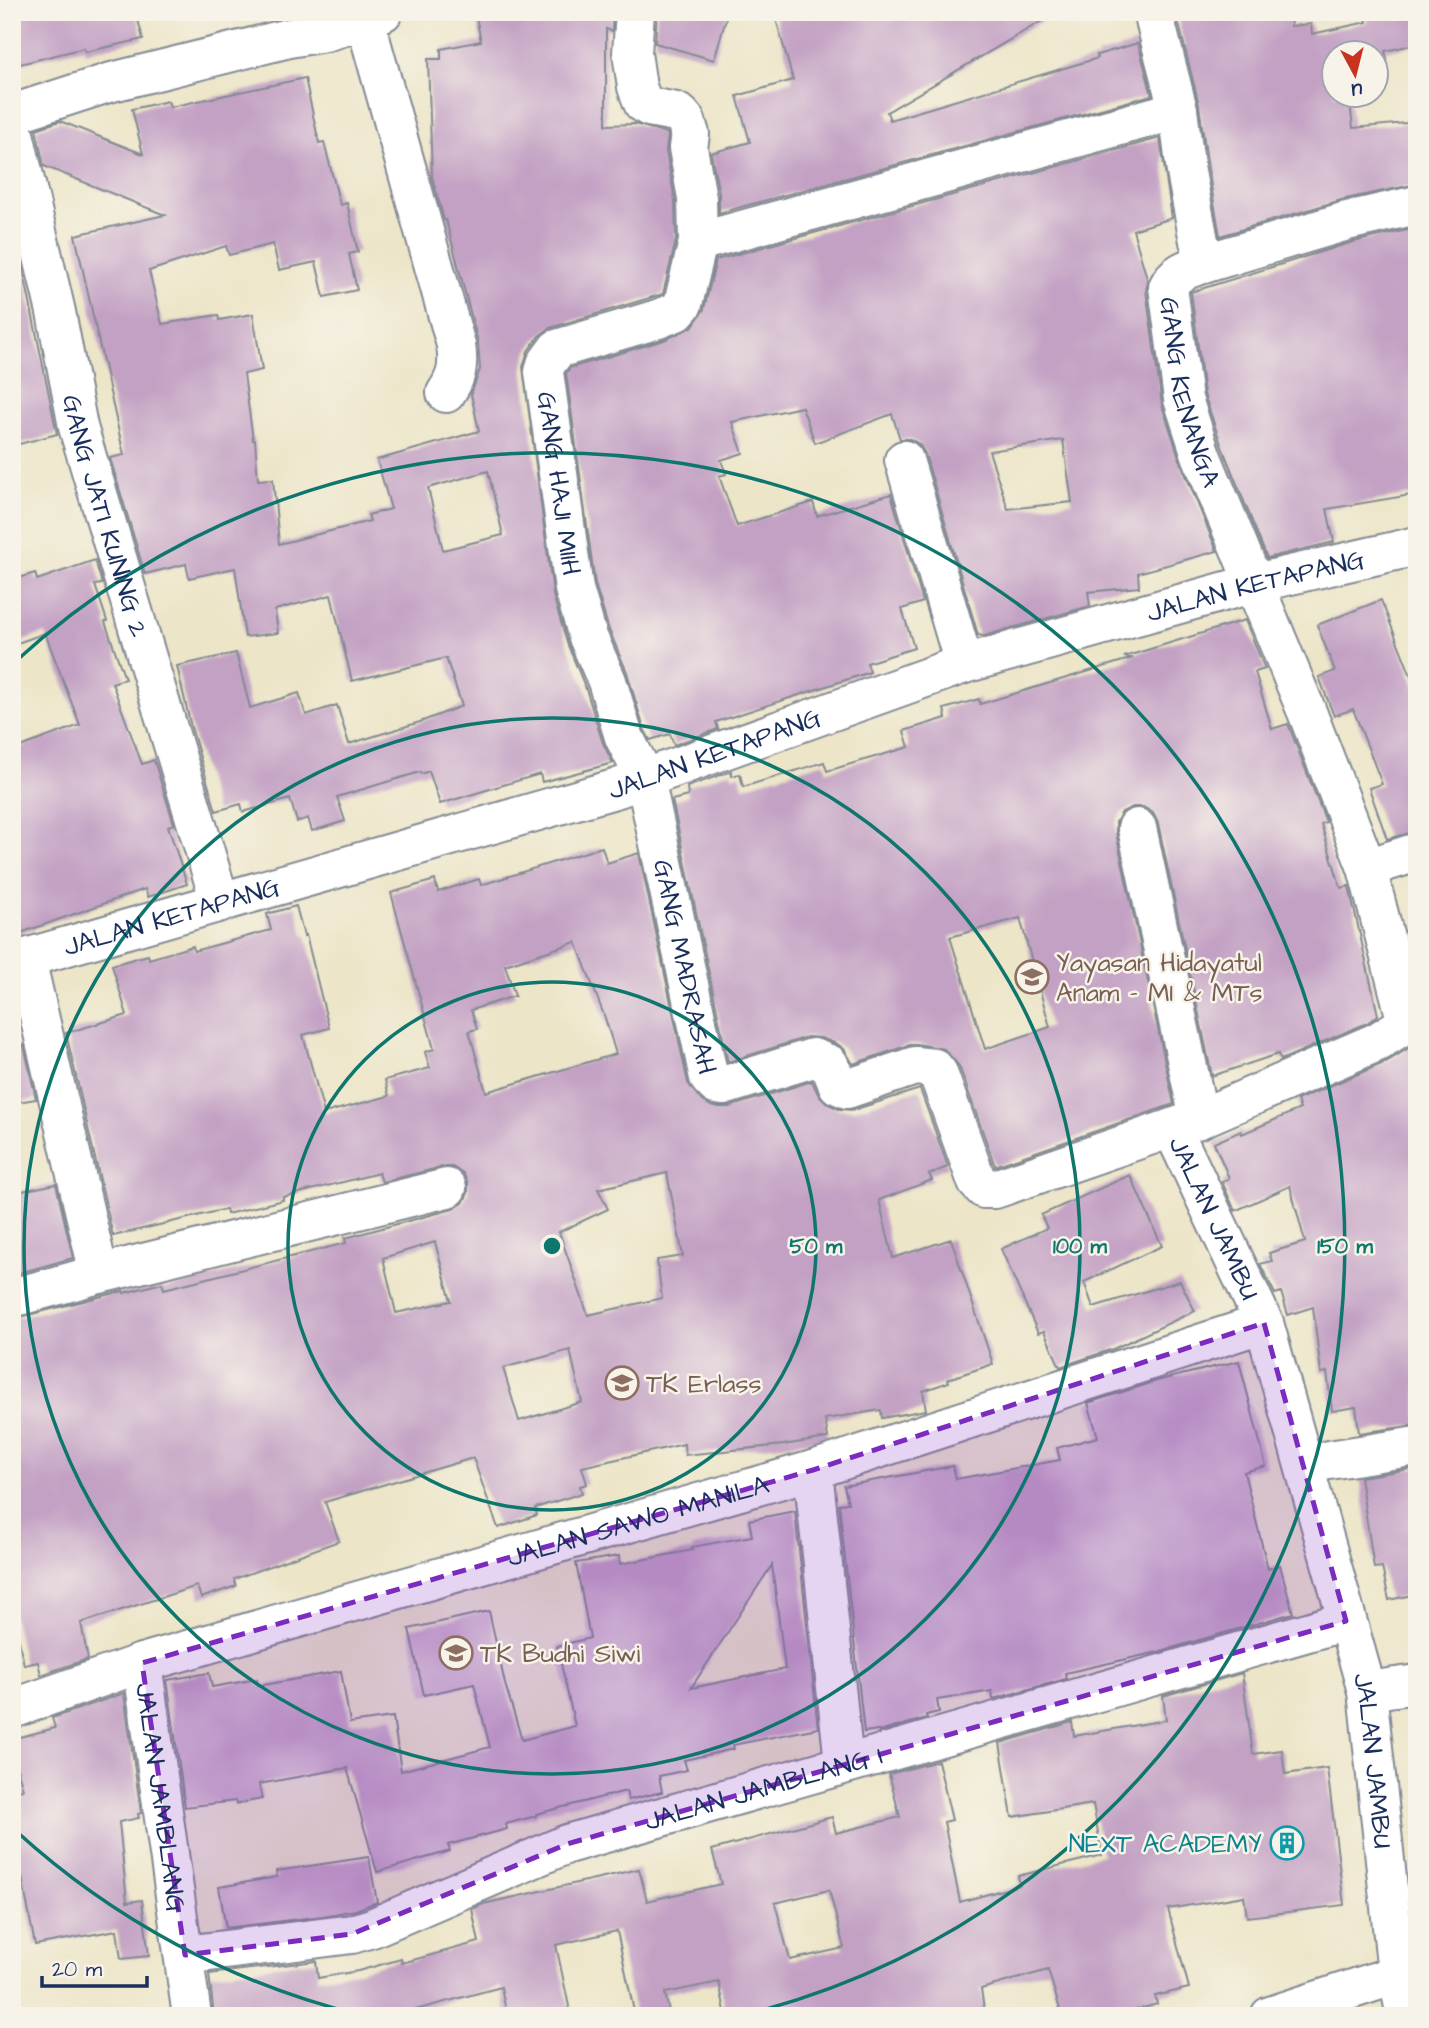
<svg xmlns="http://www.w3.org/2000/svg" width="1429" height="2028" font-family="'Architects Daughter',sans-serif">
	<style>
		.building { fill: #c3a1c4; fill-rule: evenodd }
		.lines { fill: none; stroke-linecap: round; stroke-linejoin: round }
		.minor-casing { stroke: #848a93; stroke-width: 42 }
		.minor { stroke: #fff; stroke-width: 38 }
		.marked { fill: #7b2cbf; fill-opacity: 0.2; stroke: #7b2cbf; stroke-width: 5; stroke-dasharray: 14 9; stroke-linejoin: round }
		.ring { fill: none; stroke: #0f766e; stroke-width: 3.5 }
		.labels { text-anchor: middle; stroke-width: 5; stroke-linejoin: round; paint-order: stroke }
		.street-label { font-size: 26px; fill: #1b2f5e; stroke: #f7f3e8 }
		.education-label { font-size: 26px; fill: #785e54; stroke: #f7f3e8; text-anchor: start }
		.culture-label { font-size: 26px; fill: #0d838f; stroke: #f7f3e8; text-anchor: end }
		.centre { fill: #0f766e; stroke: #f7f3e8; stroke-width: 3.5 }
		.ring-label { font-size: 21px; text-anchor: middle; font-weight: bold; fill: #0f766e; stroke: #f7f3e8; stroke-width: 5; stroke-linejoin: round; paint-order: stroke }
	</style>
	<rect width="100%" height="100%" fill="#f7f3e8"/>
	<filter id="ink" filterUnits="userSpaceOnUse"><feTurbulence type="fractalNoise" baseFrequency=".0143" numOctaves="2"/><feDisplacementMap in="SourceGraphic" scale="14" xChannelSelector="R" yChannelSelector="G"/><feConvolveMatrix kernelMatrix="1 2 1 2 8 2 1 2 1" color-interpolation-filters="sRGB"/></filter>
	<filter id="wash" filterUnits="userSpaceOnUse"><feTurbulence type="fractalNoise" baseFrequency=".00686" numOctaves="4" result="noise"/><feDisplacementMap in="SourceGraphic" scale="28" xChannelSelector="R" yChannelSelector="G"/><feGaussianBlur stdDeviation="1.57" result="paint"/><feColorMatrix in="noise" values="0 0 0 0 0 0 0 0 0 0 0 0 0 0 0 0 0 1.4 0 .05"/><feComposite in="paint" operator="in"/></filter>
	<g filter="url(#wash)">
		<rect width="100%" height="100%" fill="#ece5c8"/>
		<g id="blocks">
			<!-- building -->
			<path class="building" d="M 12,12 L 136,12 L 143,39 L 85,52 L 84,48 L 12,66 Z
				M 475,12 L 613,12 L 612,31 L 606,29 L 606,125 L 635,124 L 667,133 L 668,136 L 666,151 L 675,200 L 676,240 L 663,294 L 550,328 L 539,336 L 528,351 L 523,367 L 553,595 L 567,643 L 586,689 L 603,743 L 613,763 L 542,782 L 540,774 L 440,804 L 429,771 L 421,774 L 420,772 L 337,797 L 345,821 L 312,831 L 308,818 L 297,822 L 290,799 L 243,812 L 241,804 L 216,811 L 191,727 L 177,666 L 236,653 L 250,708 L 299,693 L 306,715 L 337,705 L 349,744 L 420,722 L 462,706 L 446,658 L 352,681 L 331,595 L 275,610 L 278,633 L 245,637 L 235,568 L 189,578 L 186,564 L 145,574 L 110,458 L 124,455 L 75,235 L 165,215 L 44,166 L 36,129 L 60,121 L 143,154 L 132,109 L 168,101 L 170,107 L 305,78 L 319,143 L 324,142 L 340,205 L 347,203 L 358,252 L 349,254 L 357,290 L 324,297 L 316,262 L 279,270 L 273,244 L 229,255 L 226,246 L 149,271 L 162,324 L 218,315 L 219,320 L 253,314 L 262,370 L 244,374 L 253,440 L 255,440 L 258,480 L 273,479 L 279,544 L 370,521 L 368,515 L 391,509 L 377,460 L 479,431 L 471,394 L 480,369 L 478,342 L 446,220 L 444,220 L 432,177 L 428,59 L 441,59 L 441,49 L 481,41 ZM 488,471 L 503,535 L 443,550 L 428,488 Z
				M 657,12 L 728,12 L 714,60 L 655,43 Z
				M 774,12 L 1057,12 L 887,112 L 890,120 L 1098,58 L 1097,55 L 1138,43 L 1152,95 L 719,213 L 719,194 L 711,153 L 750,142 L 737,96 L 793,80 Z
				M 1176,12 L 1290,12 L 1291,26 L 1311,24 L 1312,34 L 1367,22 L 1365,12 L 1417,12 L 1417,44 L 1385,51 L 1387,60 L 1376,62 L 1376,52 L 1334,52 L 1334,94 L 1349,94 L 1353,128 L 1417,122 L 1417,184 L 1341,200 L 1220,236 L 1208,169 L 1199,105 Z
				M 1160,138 L 1172,218 L 1133,230 L 1148,282 L 1146,290 L 1162,405 L 1181,463 L 1217,551 L 1138,573 L 1139,587 L 1088,592 L 1090,606 L 984,636 L 978,635 L 925,454 L 919,444 L 910,439 L 900,439 L 892,414 L 815,443 L 802,407 L 732,422 L 743,453 L 721,460 L 726,474 L 719,476 L 737,526 L 813,502 L 817,516 L 891,494 L 923,602 L 902,609 L 914,648 L 867,663 L 870,672 L 716,722 L 718,729 L 674,745 L 670,734 L 650,740 L 644,729 L 627,672 L 609,630 L 595,584 L 566,373 L 570,368 L 664,340 L 692,327 L 704,309 L 716,260 ZM 1063,440 L 1072,502 L 1008,509 L 989,451 Z
				M 1417,228 L 1417,494 L 1327,509 L 1334,542 L 1267,558 L 1222,447 L 1204,394 L 1191,292 L 1353,242 Z
				M 20,254 L 57,434 L 12,446 L 12,255 Z
				M 95,560 L 102,584 L 95,585 L 107,621 L 105,622 L 125,679 L 112,683 L 142,764 L 154,760 L 174,824 L 168,826 L 187,884 L 148,897 L 145,889 L 12,936 L 12,750 L 80,725 L 45,633 L 12,645 L 12,580 L 35,573 L 37,580 Z
				M 1381,600 L 1417,691 L 1417,831 L 1387,839 L 1369,788 L 1382,784 L 1353,709 L 1334,716 L 1319,677 L 1335,671 L 1317,625 Z
				M 1245,620 L 1265,669 L 1255,672 L 1272,729 L 1288,724 L 1326,822 L 1321,824 L 1341,888 L 1349,886 L 1378,1015 L 1367,1023 L 1281,1060 L 1278,1054 L 1212,1076 L 1158,823 L 1153,813 L 1143,807 L 1133,807 L 1122,812 L 1116,822 L 1116,833 L 1174,1104 L 995,1166 L 959,1066 L 944,1049 L 917,1044 L 909,1045 L 853,1064 L 844,1049 L 837,1044 L 821,1038 L 807,1037 L 728,1062 L 672,800 L 688,796 L 687,787 L 731,771 L 732,776 L 740,774 L 743,787 L 824,762 L 827,771 L 909,747 L 904,731 L 946,718 L 944,709 L 979,699 L 980,704 L 1133,658 L 1124,657 ZM 1020,918 L 1050,1027 L 985,1049 L 950,937 Z
				M 602,847 L 607,863 L 639,853 L 688,1083 L 701,1100 L 713,1107 L 729,1107 L 812,1081 L 818,1094 L 828,1104 L 839,1109 L 853,1110 L 920,1089 L 948,1167 L 929,1174 L 932,1180 L 879,1200 L 893,1258 L 951,1239 L 993,1364 L 948,1379 L 949,1382 L 923,1391 L 926,1410 L 882,1418 L 881,1410 L 825,1419 L 828,1438 L 783,1445 L 685,1455 L 684,1444 L 582,1467 L 587,1484 L 580,1486 L 582,1493 L 535,1508 L 537,1515 L 498,1528 L 473,1458 L 325,1502 L 339,1541 L 234,1579 L 236,1586 L 201,1598 L 197,1586 L 81,1623 L 88,1659 L 41,1675 L 38,1662 L 24,1665 L 12,1608 L 12,1319 L 123,1291 L 124,1293 L 162,1283 L 164,1289 L 346,1243 L 345,1238 L 453,1209 L 463,1203 L 468,1193 L 468,1183 L 463,1173 L 452,1167 L 442,1167 L 382,1182 L 379,1173 L 283,1197 L 283,1200 L 227,1214 L 226,1209 L 113,1236 L 66,1033 L 127,1015 L 112,965 L 148,955 L 149,959 L 193,946 L 194,951 L 271,930 L 267,914 L 296,906 L 304,936 L 306,935 L 329,1028 L 303,1035 L 324,1113 L 389,1096 L 385,1080 L 430,1068 L 425,1052 L 434,1049 L 391,893 L 435,880 L 438,892 L 479,879 L 481,885 ZM 576,942 L 605,1018 L 616,1054 L 486,1092 L 469,1031 L 477,1029 L 471,1010 L 515,996 L 505,965 ZM 667,1173 L 683,1256 L 657,1260 L 662,1298 L 588,1315 L 559,1232 L 608,1209 L 598,1189 ZM 435,1242 L 451,1301 L 396,1313 L 383,1258 ZM 570,1350 L 582,1402 L 519,1421 L 503,1368 Z
				M 1417,1043 L 1417,1425 L 1359,1433 L 1356,1407 L 1332,1411 L 1327,1372 L 1321,1373 L 1313,1307 L 1288,1315 L 1281,1292 L 1275,1294 L 1260,1264 L 1272,1261 L 1269,1253 L 1305,1242 L 1290,1186 L 1235,1211 L 1222,1182 L 1229,1178 L 1214,1143 L 1241,1131 L 1242,1134 L 1300,1109 L 1297,1100 L 1386,1062 Z
				M 24,1045 L 36,1099 L 12,1103 L 12,1049 Z
				M 1130,1175 L 1162,1246 L 1084,1282 L 1093,1307 L 1180,1281 L 1195,1311 L 1113,1349 L 1060,1367 L 1044,1331 L 1038,1333 L 1001,1249 L 1047,1228 L 1041,1215 Z
				M 56,1184 L 73,1258 L 12,1275 L 12,1193 Z
				M 1239,1361 L 1266,1466 L 1244,1472 L 1268,1569 L 1280,1565 L 1293,1613 L 1158,1652 L 1065,1673 L 1066,1679 L 993,1699 L 992,1691 L 937,1700 L 939,1712 L 926,1715 L 927,1718 L 879,1732 L 878,1730 L 864,1732 L 839,1504 L 848,1503 L 844,1486 L 953,1466 L 956,1479 L 1060,1460 L 1057,1448 L 1098,1437 L 1088,1403 L 1160,1380 Z
				M 1417,1468 L 1417,1594 L 1389,1600 L 1382,1567 L 1374,1568 L 1360,1477 Z
				M 795,1511 L 818,1728 L 733,1745 L 734,1749 L 684,1760 L 687,1770 L 659,1776 L 662,1792 L 628,1800 L 626,1791 L 536,1814 L 536,1816 L 506,1824 L 507,1829 L 448,1845 L 450,1851 L 377,1872 L 347,1768 L 259,1784 L 262,1799 L 236,1804 L 235,1801 L 185,1807 L 167,1680 L 209,1673 L 212,1687 L 257,1679 L 258,1686 L 341,1671 L 350,1723 L 393,1717 L 401,1771 L 490,1747 L 474,1684 L 424,1695 L 409,1629 L 489,1611 L 505,1684 L 522,1740 L 575,1726 L 557,1646 L 590,1638 L 576,1563 L 619,1556 L 620,1564 L 693,1550 L 692,1547 L 752,1536 L 749,1520 ZM 772,1565 L 785,1669 L 691,1688 Z
				M 1242,1673 L 1253,1754 L 1282,1750 L 1285,1774 L 1327,1768 L 1344,1905 L 1247,1917 L 1244,1896 L 1168,1909 L 1189,1988 L 1155,1996 L 1157,2004 L 1116,2016 L 1062,2016 L 1048,1970 L 981,1989 L 985,2016 L 726,2016 L 719,1982 L 665,1993 L 670,2016 L 635,2016 L 617,1931 L 556,1945 L 571,2016 L 507,2016 L 501,1987 L 415,2010 L 416,2016 L 214,2016 L 209,1974 L 316,1961 L 318,1978 L 358,1971 L 401,1959 L 402,1963 L 479,1942 L 472,1909 L 483,1904 L 639,1869 L 647,1901 L 721,1884 L 712,1850 L 832,1817 L 836,1833 L 900,1817 L 889,1774 L 938,1761 L 952,1820 L 944,1822 L 960,1902 L 1020,1885 L 1018,1876 L 1102,1855 L 1093,1804 L 1012,1817 L 1000,1743 L 1072,1722 L 1074,1736 L 1166,1720 L 1163,1696 ZM 829,1890 L 844,1948 L 790,1960 L 775,1903 Z
				M 124,1693 L 141,1813 L 138,1814 L 139,1818 L 119,1822 L 127,1902 L 142,1900 L 149,1956 L 121,1959 L 117,1930 L 35,1945 L 22,1877 L 12,1878 L 12,1791 L 23,1789 L 12,1751 L 12,1739 L 55,1728 L 52,1718 Z
				M 369,1857 L 377,1902 L 356,1910 L 323,1916 L 226,1928 L 219,1887 L 277,1877 L 276,1871 Z"/>
		</g>
	</g>
	<g filter="url(#ink)">
		<use href="#blocks" fill-opacity="0" stroke="#848a93" stroke-width="2"/>
		<g class="lines">
			<defs>
				<g id="minor">
					<path id="s1" d="M 635,12 L 632,53 L 637,87 L 643,103 L 649,107 L 676,112 L 681,115 L 686,121 L 690,134 L 688,148 L 697,198 L 698,242 L 683,304 L 676,312 L 658,319 L 557,349 L 546,364 L 544,372 L 574,589 L 588,637 L 607,681 L 624,737 L 645,778 L 709,1078 L 716,1085 L 723,1086 L 813,1058 L 829,1064 L 838,1085 L 847,1089 L 915,1066 L 934,1068 L 938,1073 L 977,1182 L 984,1189 L 995,1189 L 1172,1128"/>
					<path id="s2" d="M 1153,12 L 1178,110 L 1186,172 L 1199,241 L 1206,263 C 1190,268 1175,271 1168,287 L 1183,399 L 1201,455 L 1307,712 L 1367,868 L 1407,1023 L 1377,1042 L 1199,1119 L 1172,1128 L 1264,1323 L 1367,1691 L 1397,1973 L 1406,2016"/>
					<path d="M 365,20 L 456,345 C 459,365 457,377 446,393"/>
					<path d="M 12,114 L 108,83 L 289,38 L 325,32 L 365,20 L 383,12"/>
					<path id="s3" d="M 12,125 L 56,312 L 78,427 L 220,902"/>
					<path d="M 698,242 L 1178,110"/>
					<path d="M 1206,263 L 1347,221 L 1417,205"/>
					<path d="M 904,460 L 964,664"/>
					<path d="M 1137,828 L 1199,1119"/>
					<path d="M 1367,868 L 1417,852"/>
					<path d="M 26,959 L 99,1274"/>
					<path id="s4" d="M 12,962 L 618,788 L 964,664 L 1255,583 L 1417,546"/>
					<path d="M 12,1298 L 99,1274 L 447,1188"/>
					<path d="M 1304,1464 L 1417,1446"/>
					<path d="M 813,1470 L 844,1763"/>
					<path id="s5" d="M 142,1663 L 192,2016"/>
					<path d="M 1367,1691 L 1417,1684"/>
					<path id="s6" d="M 12,1709 L 142,1663 L 813,1470 L 1264,1323"/>
					<path id="s7" d="M 185,1955 L 352,1934 L 372,1928 L 567,1844 L 1346,1621"/>
					<path d="M 1270,2016 L 1417,1968"/>
				</g>
			</defs>
			<!-- minor casing -->
			<use href="#minor" class="minor-casing"/>
			<!-- minor -->
			<use href="#minor" class="minor"/>
		</g>
	</g>
	<!-- marked area -->
	<path class="marked" d="M 1264,1323 L 1346,1621 L 567,1844 L 352,1934 L 185,1955 L 142,1663 L 813,1470 Z"/>
	<!-- distance rings -->
	<g class="ring">
		<circle cx="552" cy="1246" r="264"/>
		<circle cx="552" cy="1246" r="528"/>
		<path d="M360 2015A793 793 0 0 1 16 1831M16 661A793 793 0 1 1 744 2015"/>
	</g>
	<!-- icons -->
	<defs>
		<symbol id="school-ring" viewBox="-11 -11 22 22"><circle r="9.5" fill="#f7f3e8" stroke="#8d6e63" stroke-width="1.5"/><path d="M0-5L7-2L0 1L-7-2ZM-4 1L0 2.5L4 1V4Q0 6-4 4Z" fill="#8d6e63"/></symbol>
		<symbol id="building-ring" viewBox="-11 -11 22 22"><circle r="9.5" fill="#f7f3e8" stroke="#0f9aa8" stroke-width="1.5"/><path d="M-4-6H4V6H1V3H-1V6H-4ZM-2.5-4.3h1.7v1.8h-1.7ZM.8-4.3h1.7v1.8H.8ZM-2.5-1h1.7V.8h-1.7ZM.8-1h1.7V.8H.8Z" fill="#0f9aa8"/></symbol>
	</defs>
	<g fill-rule="evenodd">
		<use href="#school-ring" x="1013" y="958" width="38" height="38"/>
		<use href="#school-ring" x="603" y="1364" width="38" height="38"/>
		<use href="#school-ring" x="437" y="1634" width="38" height="38"/>
		<use href="#building-ring" x="1268" y="1824" width="38" height="38"/>
	</g>
	<g class="labels">
		<!-- street labels -->
		<g class="street-label">
			<text dy="9" stroke="none"><textPath href="#s2" startOffset="411">GANG KENANGA</textPath></text>
			<text dy="9" stroke="none"><textPath href="#s1" startOffset="602">GANG HAJI MIIH</textPath></text>
			<text dy="9" stroke="none"><textPath href="#s3" startOffset="402">GANG JATI KUNING 2</textPath></text>
			<text dy="9" stroke="none"><textPath href="#s4" startOffset="1300">JALAN KETAPANG</textPath></text>
			<text dy="9" stroke="none"><textPath href="#s4" startOffset="733">JALAN KETAPANG</textPath></text>
			<text dy="9" stroke="none"><textPath href="#s4" startOffset="166">JALAN KETAPANG</textPath></text>
			<text dy="9" stroke="none"><textPath href="#s1" startOffset="1104">GANG MADRASAH</textPath></text>
			<text dy="9" stroke="none"><textPath href="#s2" startOffset="1438">JALAN JAMBU</textPath></text>
			<text dy="9" stroke="none"><textPath href="#s6" startOffset="654">JALAN SAWO MANILA</textPath></text>
			<text dy="9" stroke="none"><textPath href="#s2" startOffset="2006">JALAN JAMBU</textPath></text>
			<text dy="9" stroke="none"><textPath href="#s7" startOffset="606">JALAN JAMBLANG I</textPath></text>
			<text dy="9" stroke="none"><textPath href="#s5" startOffset="136">JALAN JAMBLANG</textPath></text>
		</g>
		<!-- education labels -->
		<g class="education-label">
			<text x="1056" y="971">Yayasan Hidayatul<tspan x="1056" dy="30">Anam - MI &amp; MTs</tspan></text>
			<text x="646" y="1392">TK Erlass</text>
			<text x="480" y="1662">TK Budhi Siwi</text>
		</g>
		<!-- culture labels -->
		<g class="culture-label">
			<text x="1262" y="1852">NEXT ACADEMY</text>
		</g>
	</g>
	<circle cx="552" cy="1246" r="10" class="centre"/>
	<g class="ring-label">
		<text x="816" y="1253">50 m</text>
		<text x="1080" y="1253">100 m</text>
		<text x="1345" y="1253">150 m</text>
	</g>
	<!-- margin -->
	<rect width="1429" height="2028" fill="none" stroke="#f7f3e8" stroke-width="42"/>
	<!-- north arrow -->
	<g transform="translate(1355 74) rotate(173)"><circle r="33" fill="#f7f3e8" stroke="#9fa5b1" stroke-width="2"/>
	<path d="M0-5L12 26L0 18L-12 26Z" fill="#c8321e"/>
	<text y="-10" font-size="19" font-weight="bold" text-anchor="middle" fill="#1b2f5e">U</text>
	</g>
	<!-- scale -->
	<path d="M42 1976v10h105v-10" fill="none" stroke="#1b2f5e" stroke-width="3.5"/>
	<text x="52" y="1976" font-size="21" fill="#1b2f5e" stroke="#f7f3e8" stroke-width="5" paint-order="stroke">20 m</text>
</svg>
